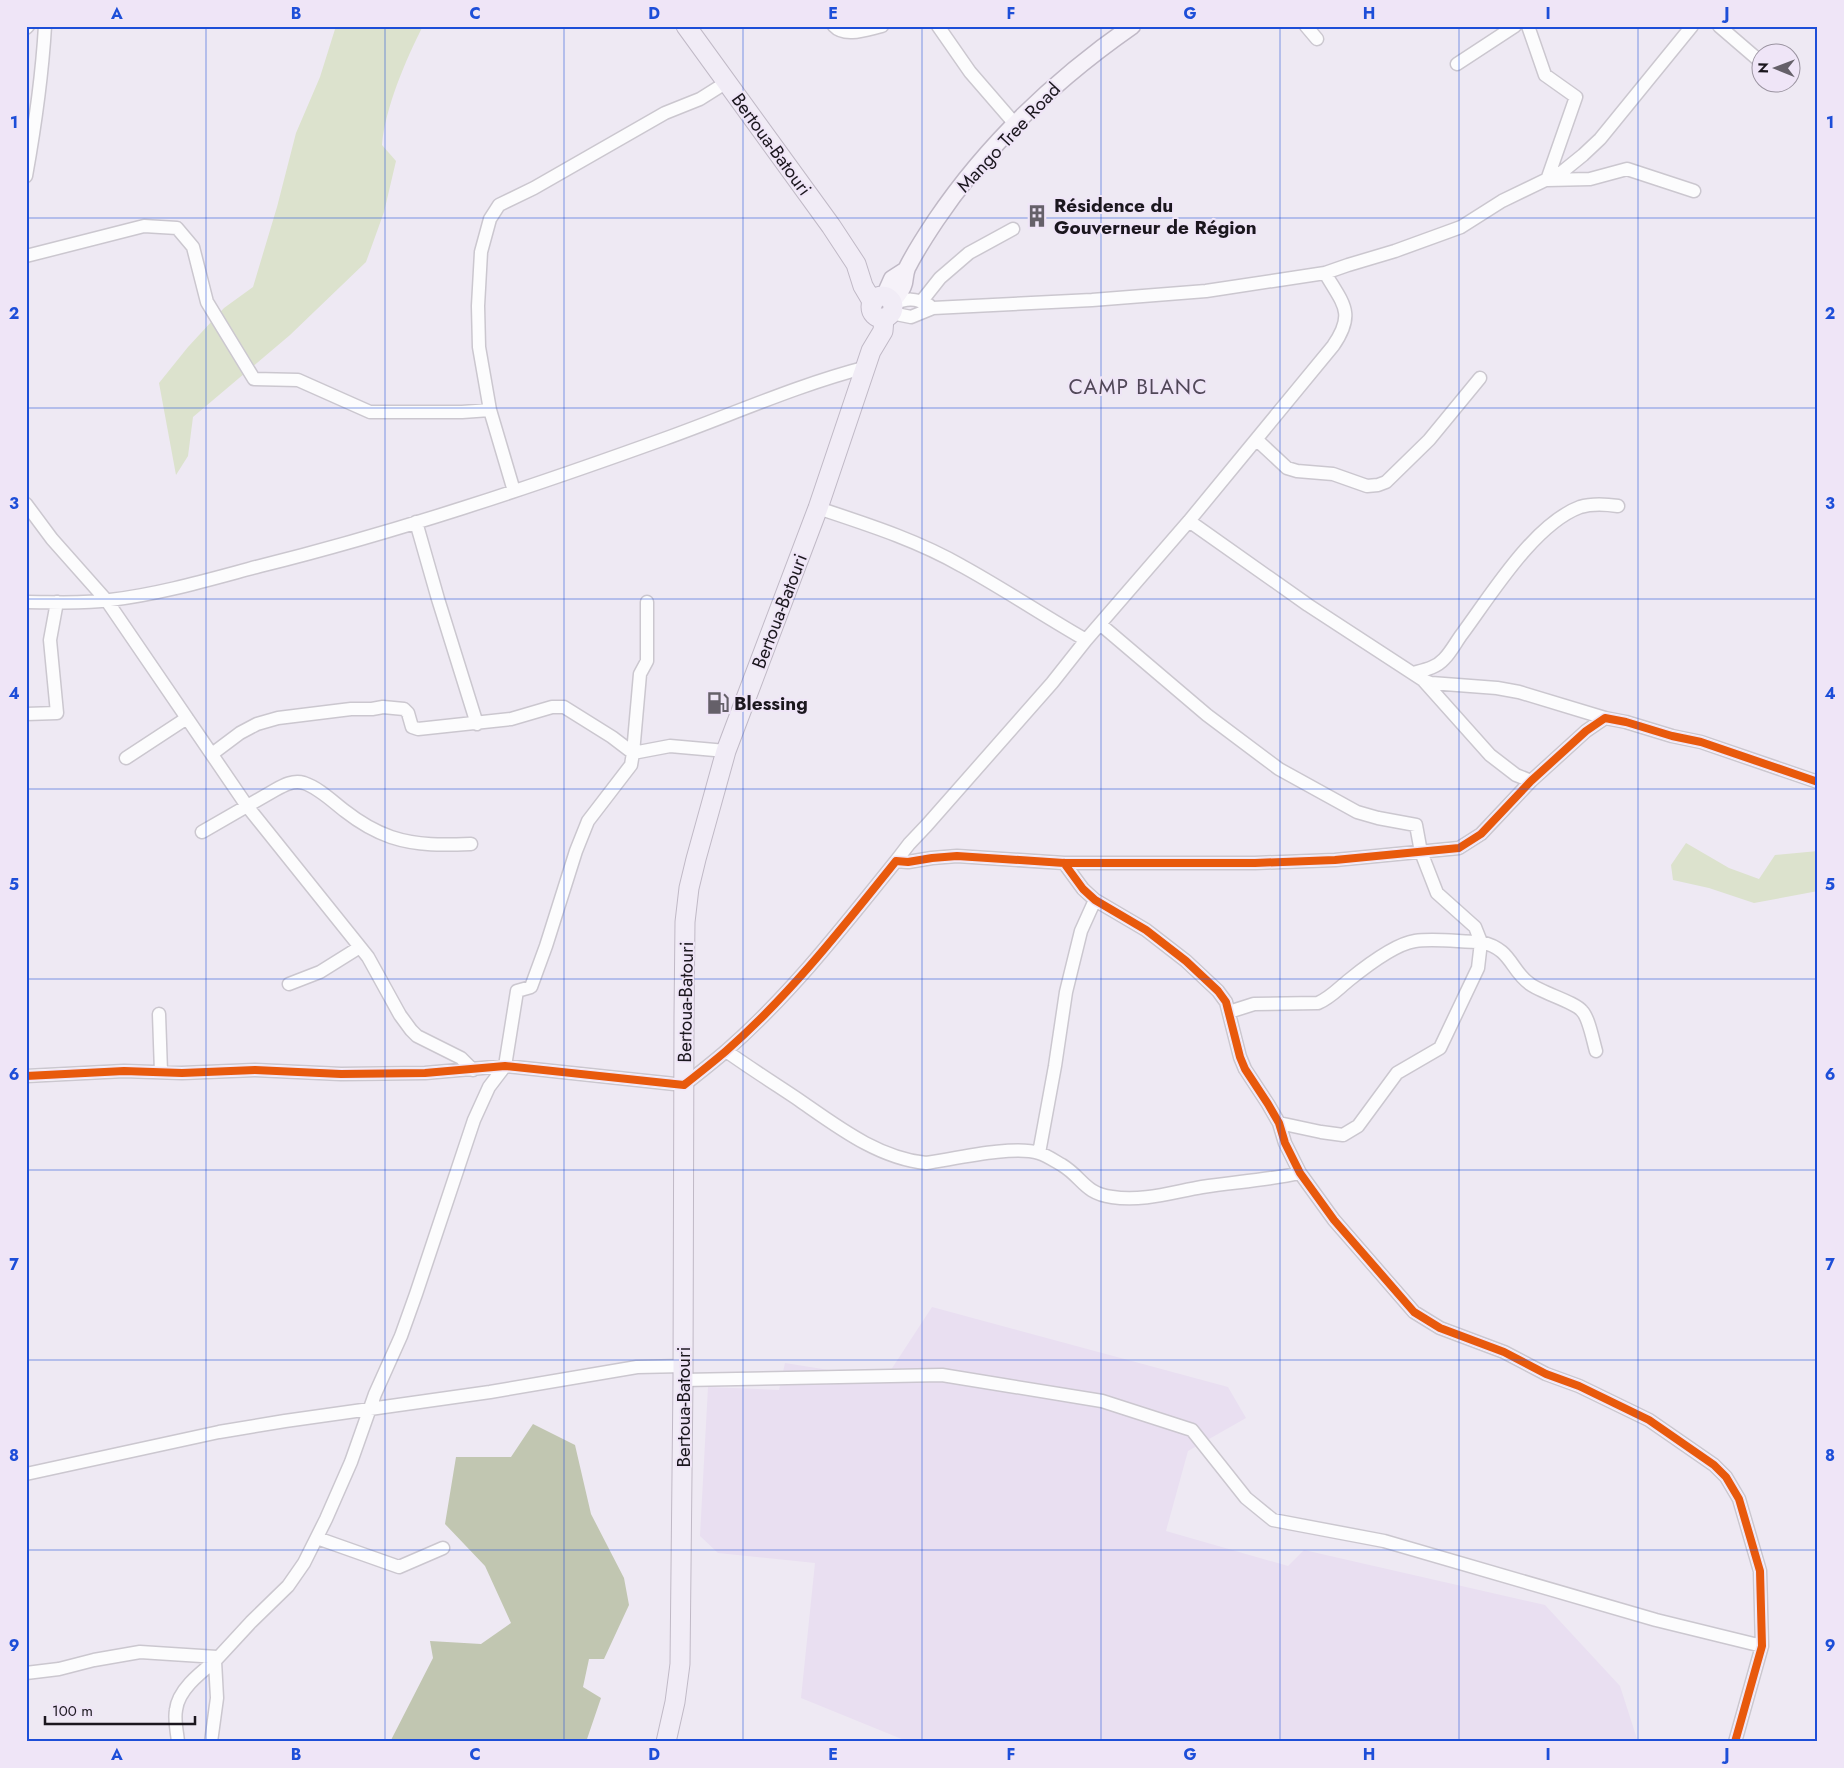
<svg xmlns="http://www.w3.org/2000/svg" width="1844" height="1768" font-family="Jost,sans-serif">
	<style>
		.built { fill: #e9dff1 }
		.green { fill: #dce2cd }
		.forest { fill: #c1c6b1 }
		.lines { fill: none; stroke-linecap: round; stroke-linejoin: round }
		.minor-casing { stroke: #cbc7cf; stroke-width: 15 }
		.major-casing { stroke: #c0b9c6; stroke-width: 19 }
		.highway-casing { stroke: #c0b9c6; stroke-width: 21 }
		.minor { stroke: #fcfcfd; stroke-width: 12 }
		.major { stroke: #f6f2f9; stroke-width: 16 }
		.highway { stroke: #f1ecf6; stroke-width: 19 }
		.cycleway-casing { stroke: #efe5f7; stroke-width: 11 }
		.cycleway { stroke: #e8590c; stroke-width: 8 }
		.grid { fill: none; stroke: #1d4ed8; stroke-width: 1; stroke-opacity: 0.55 }
		.labels { text-anchor: middle; stroke-width: 4; stroke-linejoin: round; paint-order: stroke }
		.street-label { font-size: 19px; fill: #1b171e; stroke: #efe5f7 }
		.poi-label { font-size: 19px; font-weight: bold; fill: #1b171e; stroke: #efe5f7; text-anchor: start }
		.quarter-label { font-size: 21px; letter-spacing: 1px; fill: #514858; stroke: #efe5f7 }
		.neatline { fill: none; stroke: #1d4ed8; stroke-width: 2 }
		.grid-label { font-size: 16px; text-anchor: middle; font-weight: bold; fill: #1d4ed8 }
	</style>
	<rect width="100%" height="100%" fill="#eee9f3"/>
	<!-- built -->
	<path class="built" d="M 932,1307 L 1228,1387 L 1246,1418 L 1188,1451 L 1166,1531 L 1288,1566 L 1304,1550 L 1545,1605 L 1620,1686 L 1638,1742 L 909,1742 L 801,1698 L 815,1563 L 718,1553 L 700,1536 L 708,1387 L 779,1390 L 785,1363 L 885,1379 Z"/>
	<!-- green -->
	<path class="green" d="M 336,26 L 423,26 C 406,59 385,108 382,145 L 396,161 L 384,212 L 366,262 L 290,335 L 193,417 L 188,456 L 176,475 L 159,383 L 188,347 L 224,308 L 253,287 L 277,207 L 296,133 L 320,77 Z
		M 1686,843 L 1729,868 L 1759,879 L 1775,855 L 1818,851 L 1818,891 L 1754,903 L 1709,888 L 1673,880 L 1671,865 Z"/>
	<!-- forest -->
	<path class="forest" d="M 533,1424 L 575,1445 L 591,1514 L 624,1578 L 629,1605 L 604,1659 L 589,1659 L 583,1687 L 601,1698 L 586,1742 L 390,1742 L 433,1658 L 430,1641 L 481,1644 L 511,1623 L 485,1566 L 445,1524 L 456,1457 L 511,1457 Z"/>
	<g class="lines">
		<defs>
			<path id="minor" d="M 834,26 C 845,38 868,29 882,26
				M 938,26 L 970,72 L 1015,124
				M 1306,26 L 1317,39
				M 1528,26 L 1545,75 L 1576,97 L 1547,180 L 1590,179 L 1627,169 L 1694,191
				M 1719,26 L 1762,63
				M 26,28 L 28,26
				M 1457,64 L 1515,26
				M 26,176 C 35,126 42,77 45,26
				M 26,256 L 144,226 L 177,228 L 193,247 L 207,302 L 254,379 L 298,380 L 370,412 L 462,412 L 490,410
				M 921,302 L 940,278 L 969,253 L 1013,229
				M 893,304 C 907,298 915,298 929,305
				M 891,313 L 911,317 L 933,308 L 1092,300 L 1206,291 L 1325,273 L 1348,265 L 1395,251 L 1461,227 L 1502,201 L 1562,172 L 1583,155 L 1600,139 L 1692,26
				M 1257,440 L 1287,468 L 1297,471 L 1333,474 L 1367,486 L 1378,485 L 1386,482 L 1429,440 L 1480,378
				M 514,491 L 490,410 L 479,347 L 478,306 L 481,252 L 490,219 L 499,205 L 534,188 L 665,113 L 700,99 L 727,82
				M 26,504 L 52,539 L 107,601 L 247,806 L 368,957 L 400,1015 L 411,1030 L 417,1036 L 461,1058 L 473,1070
				M 818,508 C 866,524 917,540 962,566 C 1004,589 1044,616 1086,640
				M 1189,521 L 1308,605 L 1423,680 L 1431,683 L 1497,688 L 1519,692 L 1605,718
				M 416,522 L 438,599 L 477,724
				M 26,602 C 54,602 83,604 110,600 C 161,594 211,579 260,566 C 397,532 531,487 664,439 C 731,415 797,385 867,367
				M 1100,624 L 1207,715 L 1279,769 L 1357,812 L 1378,818 L 1416,825 L 1421,852 L 1437,893 L 1475,927 L 1481,942 L 1478,968 L 1440,1048 L 1397,1073 L 1358,1126 L 1343,1135 L 1321,1132 L 1279,1123
				M 1413,673 C 1424,670 1436,668 1444,659 C 1451,652 1456,642 1462,634 C 1491,595 1534,524 1580,507 C 1593,503 1605,504 1618,506
				M 1423,680 L 1490,755 L 1516,775 L 1531,781
				M 26,714 L 57,713 L 50,640 L 57,602
				M 212,754 L 240,733 L 257,724 L 278,718 L 351,709 L 372,709 L 383,707 L 404,709 L 408,713 L 412,727 L 418,729 L 511,719 L 552,707 L 564,707 L 612,737 L 633,753 L 640,674 L 647,661 L 647,602
				M 126,758 L 187,718
				M 202,832 L 275,790 C 284,785 293,780 304,783 C 319,788 332,801 345,811 C 359,822 374,831 391,837 C 418,846 444,845 471,844
				M 896,861 L 909,844 L 927,825 L 1052,683 L 1086,640 L 1189,521 L 1333,346 C 1356,313 1343,304 1325,273
				M 1064,863 L 1083,889 L 1095,900 L 1146,930 L 1186,961 L 1218,991 L 1226,1002 L 1240,1057 L 1245,1069 L 1268,1104 L 1279,1123 L 1285,1143 L 1300,1173 L 1334,1220 L 1414,1312 L 1440,1328 L 1504,1352 L 1546,1374 L 1579,1386 L 1649,1420 L 1714,1465 L 1726,1477 L 1739,1499 L 1760,1571 L 1762,1646 L 1735,1742
				M 289,984 L 320,972 L 360,947
				M 1229,1012 L 1254,1004 L 1318,1003 C 1330,998 1339,988 1349,980 C 1365,967 1395,944 1415,941 C 1434,938 1461,942 1481,942 C 1512,949 1510,970 1530,984 C 1542,993 1575,1002 1582,1011 C 1589,1018 1593,1041 1596,1051
				M 159,1014 L 161,1072
				M 726,1051 C 750,1068 775,1084 799,1100 C 838,1127 878,1158 926,1163 C 954,1159 1013,1145 1039,1153 C 1046,1155 1055,1161 1062,1165 C 1083,1178 1084,1193 1112,1197 C 1142,1202 1173,1192 1202,1187 C 1235,1182 1268,1180 1300,1173
				M 26,1076 L 124,1071 L 182,1073 L 255,1070 L 341,1074 L 425,1073 L 505,1066 L 684,1085 C 698,1074 712,1063 726,1051 C 790,995 843,927 896,861 L 908,862 L 932,858 L 957,856 L 1064,863 L 1255,863 L 1335,860 L 1459,848 L 1481,834 L 1531,781 L 1586,731 L 1605,718 L 1626,722 L 1672,736 L 1701,742 L 1818,782
				M 1039,1153 L 1055,1066 L 1066,992 L 1081,931 L 1095,900
				M 683,1380 L 942,1375 L 1102,1401 L 1192,1430 L 1246,1498 L 1273,1520 L 1384,1541 L 1656,1620 L 1762,1646
				M 26,1474 L 219,1432 L 285,1421 L 490,1392 L 637,1367 L 684,1366
				M 317,1538 L 399,1567 L 443,1548
				M 26,1673 L 59,1669 L 94,1660 L 140,1652 L 217,1657
				M 178,1742 C 177,1731 174,1720 176,1710 C 178,1690 200,1673 215,1661
				M 211,1742 L 217,1698 L 215,1661 L 251,1622 L 288,1586 L 304,1563 L 326,1519 L 351,1462 L 375,1394 L 401,1336 L 416,1294 L 474,1120 L 489,1087 L 505,1066 L 517,991 L 531,987 L 546,946 L 576,851 L 588,821 L 631,765 L 633,753 L 670,746 L 726,751"/>
			<path id="major" d="M 884,297 L 892,279 L 906,270
				M 892,302 C 897,296 902,291 904,283 C 905,278 905,273 907,268 C 915,252 926,235 936,220 C 988,143 1056,79 1132,26"/>
			<path id="highway" d="M 686,26 L 831,226 L 856,264 L 863,286 L 873,303
				M871 307a11 11 0 1 1 22 0a11 11 0 1 1-22 0Z
				M 666,1742 L 675,1702 L 680,1664 L 683,1380 L 684,1016 L 685,922 L 689,888 L 696,859 L 726,751 L 818,508 L 871,351 L 883,331 L 884,318"/>
		</defs>
		<!-- minor casing -->
		<use href="#minor" class="minor-casing"/>
		<!-- major casing -->
		<use href="#major" class="major-casing"/>
		<!-- highway casing -->
		<use href="#highway" class="highway-casing"/>
		<!-- minor -->
		<use href="#minor" class="minor"/>
		<!-- major -->
		<use href="#major" class="major"/>
		<!-- highway -->
		<use href="#highway" class="highway"/>
		<defs>
			<path id="cycleway" d="M 1064,863 L 1083,889 L 1095,900 L 1146,930 L 1186,961 L 1218,991 L 1226,1002 L 1240,1057 L 1245,1069 L 1268,1104 L 1279,1123 L 1285,1143 L 1300,1173 L 1334,1220 L 1414,1312 L 1440,1328 L 1504,1352 L 1546,1374 L 1579,1386 L 1649,1420 L 1714,1465 L 1726,1477 L 1739,1499 L 1760,1571 L 1762,1646 L 1735,1742
				M 26,1076 L 124,1071 L 182,1073 L 255,1070 L 341,1074 L 425,1073 L 505,1066 L 684,1085 C 698,1074 712,1063 726,1051 C 790,995 843,927 896,861 L 908,862 L 932,858 L 957,856 L 1064,863 L 1255,863 L 1335,860 L 1459,848 L 1481,834 L 1531,781 L 1586,731 L 1605,718 L 1626,722 L 1672,736 L 1701,742 L 1818,782"/>
		</defs>
		<!-- cycleway casing -->
		<use href="#cycleway" class="cycleway-casing"/>
		<!-- cycleway -->
		<use href="#cycleway" class="cycleway"/>
	</g>
	<!-- grid -->
	<path class="grid" d="M 206,26 L 206,1742M 385,26 L 385,1742M 564,26 L 564,1742M 743,26 L 743,1742M 922,26 L 922,1742M 1101,26 L 1101,1742M 1280,26 L 1280,1742M 1459,26 L 1459,1742M 1638,26 L 1638,1742M 26,218 L 1818,218M 26,408 L 1818,408M 26,599 L 1818,599M 26,789 L 1818,789M 26,979 L 1818,979M 26,1170 L 1818,1170M 26,1360 L 1818,1360M 26,1550 L 1818,1550"/>
	<!-- icons -->
	<defs>
		<symbol id="building-bare" viewBox="-9 -9 18 18"><path d="M-4-6H4V6H1V3H-1V6H-4ZM-2.5-4.3h1.7v1.8h-1.7ZM.8-4.3h1.7v1.8H.8ZM-2.5-1h1.7V.8h-1.7ZM.8-1h1.7V.8H.8Z" fill="#656069" stroke="#efe5f7" stroke-width="2.5" paint-order="stroke"/></symbol>
		<symbol id="fuel-bare" viewBox="-9 -9 18 18"><path d="M-5.5-6h7V0h2V4h1.3V-2.5L3-4.5l.8-.8L6-3V5H2.5V1h-1V6h-7ZM-4.2-4.7v3.2H.2V-4.7Z" fill="#656069" stroke="#efe5f7" stroke-width="2.5" paint-order="stroke"/></symbol>
	</defs>
	<g fill-rule="evenodd">
		<use href="#building-bare" x="1021" y="200" width="32" height="32"/>
		<use href="#fuel-bare" x="702" y="687" width="32" height="32"/>
	</g>
	<g class="labels">
		<!-- street labels -->
		<g class="street-label">
			<text transform="translate(1008 137) rotate(-47)" y="7">Mango Tree Road</text>
			<text transform="translate(772 144) rotate(54)" y="7">Bertoua-Batouri</text>
			<text transform="translate(779 611) rotate(-69)" y="7">Bertoua-Batouri</text>
			<text transform="translate(685 1002) rotate(-89)" y="7">Bertoua-Batouri</text>
			<text transform="translate(683 1407) rotate(-90)" y="7">Bertoua-Batouri</text>
		</g>
		<!-- poi labels -->
		<g class="poi-label">
			<text x="1054" y="212">Résidence du<tspan x="1054" dy="22">Gouverneur de Région</tspan></text>
			<text x="734" y="710">Blessing</text>
		</g>
		<!-- quarter labels -->
		<g class="quarter-label">
			<text x="1138" y="394">CAMP BLANC</text>
		</g>
	</g>
	<!-- border -->
	<rect width="1844" height="1768" fill="none" stroke="#efe5f7" stroke-width="55"/>
	<!-- north arrow -->
	<g transform="translate(1776 68) rotate(271)"><circle r="24" fill="#efe5f7" stroke="#9a93a0"/>
	<path d="M0-4L9 19L0 12L-9 19Z" fill="#656069"/>
	<text y="-8" font-size="14" font-weight="bold" text-anchor="middle" fill="#1b171e">N</text>
	</g>
	<!-- scale -->
	<path d="M45 1716v8h150v-8" fill="none" stroke="#1b171e" stroke-width="2.5"/>
	<text x="52" y="1716" font-size="15" fill="#1b171e" stroke="#efe5f7" stroke-width="4" paint-order="stroke">100 m</text>
	<rect x="28" y="28" width="1788" height="1712" class="neatline"/>
	<g class="grid-label">
		<text x="117" y="19">A</text>
		<text x="296" y="19">B</text>
		<text x="475" y="19">C</text>
		<text x="654" y="19">D</text>
		<text x="833" y="19">E</text>
		<text x="1011" y="19">F</text>
		<text x="1190" y="19">G</text>
		<text x="1369" y="19">H</text>
		<text x="1548" y="19">I</text>
		<text x="1727" y="19">J</text>
		<text x="14" y="128">1</text>
		<text x="1830" y="128">1</text>
		<text x="14" y="319">2</text>
		<text x="1830" y="319">2</text>
		<text x="14" y="509">3</text>
		<text x="1830" y="509">3</text>
		<text x="14" y="699">4</text>
		<text x="1830" y="699">4</text>
		<text x="14" y="890">5</text>
		<text x="1830" y="890">5</text>
		<text x="14" y="1080">6</text>
		<text x="1830" y="1080">6</text>
		<text x="14" y="1270">7</text>
		<text x="1830" y="1270">7</text>
		<text x="14" y="1461">8</text>
		<text x="1830" y="1461">8</text>
		<text x="14" y="1651">9</text>
		<text x="1830" y="1651">9</text>
		<text x="117" y="1760">A</text>
		<text x="296" y="1760">B</text>
		<text x="475" y="1760">C</text>
		<text x="654" y="1760">D</text>
		<text x="833" y="1760">E</text>
		<text x="1011" y="1760">F</text>
		<text x="1190" y="1760">G</text>
		<text x="1369" y="1760">H</text>
		<text x="1548" y="1760">I</text>
		<text x="1727" y="1760">J</text>
	</g>
</svg>
